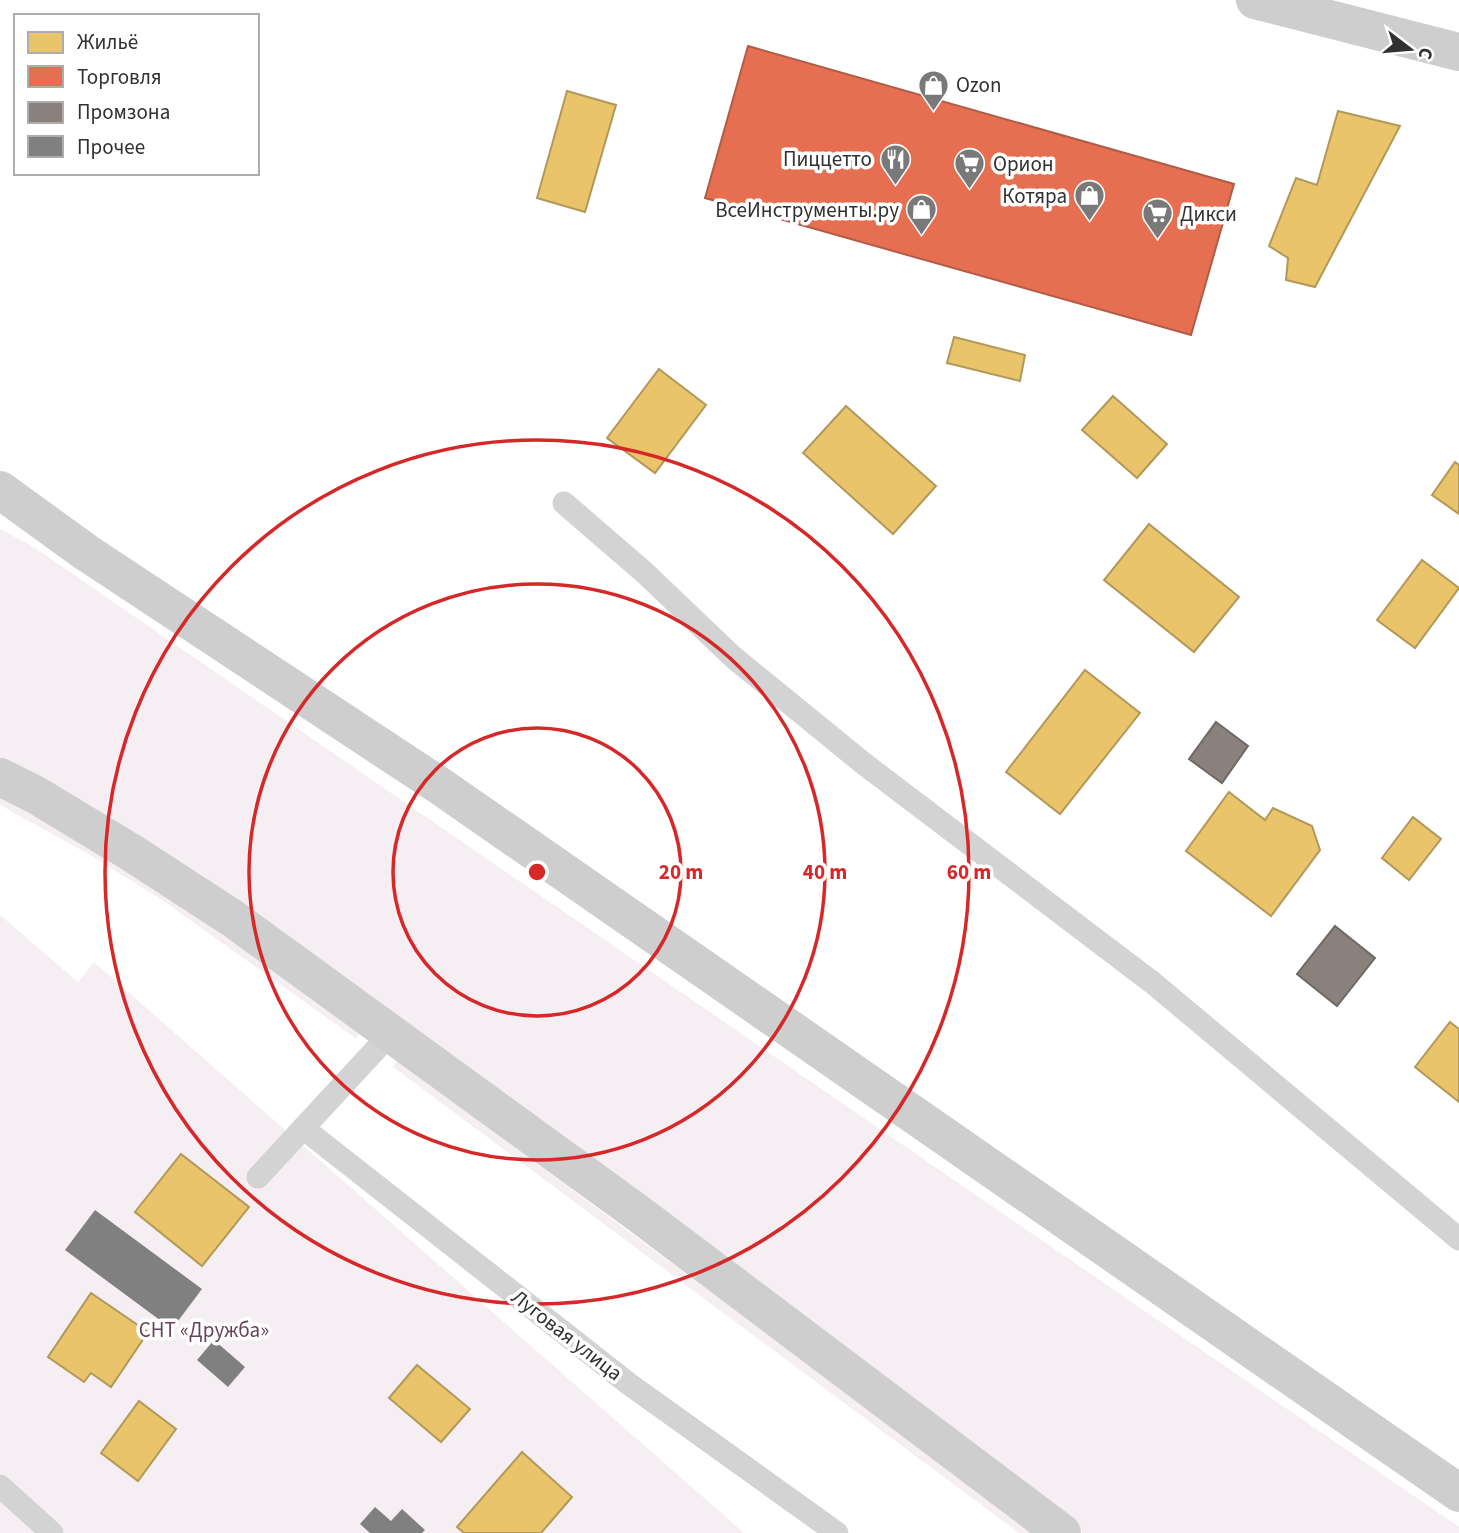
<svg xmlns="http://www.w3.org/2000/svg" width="1459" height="1533" font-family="'Source Sans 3',sans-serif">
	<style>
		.green { fill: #f5eef2 }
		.homes { fill: #e9c46a; stroke: #b29859; stroke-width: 2 }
		.shops { fill: #e76f51; stroke: #b05c47; stroke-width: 2 }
		.industry { fill: #8a817c; stroke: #6f6966; stroke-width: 2 }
		.building { fill: #808080 }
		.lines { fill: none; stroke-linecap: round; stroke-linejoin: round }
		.lane { stroke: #d3d3d3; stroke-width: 23 }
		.secondary { stroke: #cecece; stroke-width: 38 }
		.ring { fill: none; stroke: #d62828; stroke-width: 3.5 }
		.labels { text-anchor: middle; stroke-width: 7; stroke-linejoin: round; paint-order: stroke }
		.poi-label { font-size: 21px; fill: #313131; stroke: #fff; text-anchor: start }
		.park-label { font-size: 21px; fill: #694257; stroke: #fff }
		.street-label { font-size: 21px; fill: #313131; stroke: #fff }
		.centre { fill: #d62828; stroke: #fff; stroke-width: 3.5 }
		.ring-label { font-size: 21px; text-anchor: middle; font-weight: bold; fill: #d62828; stroke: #fff; stroke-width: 7; stroke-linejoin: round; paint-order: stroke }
	</style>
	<rect width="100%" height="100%" fill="#fff"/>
	<!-- green -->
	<path class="green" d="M 0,529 L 32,546 L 1296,1415 L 1459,1527 L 1459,1533 L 1083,1533 L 824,1337 L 0,766 Z
		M 0,798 L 47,822 L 168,895 L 361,1033 L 355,1038 L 162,900 L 92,856 L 0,805 Z
		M 0,915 L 78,982 L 94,962 L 744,1533 L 0,1533 Z
		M 397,1060 L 1036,1533 L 1019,1533 L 393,1067 Z"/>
	<!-- homes -->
	<path class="homes" d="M 567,91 L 616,105 L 585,212 L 537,198 Z
		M 1338,111 L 1400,126 L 1315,287 L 1286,280 L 1288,258 L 1269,246 L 1296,178 L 1317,185 Z
		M 954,337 L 1025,355 L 1020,381 L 947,363 Z
		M 659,369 L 706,405 L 655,473 L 607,438 Z
		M 1113,396 L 1167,444 L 1137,478 L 1082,430 Z
		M 846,406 L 936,486 L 893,534 L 803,453 Z
		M 1455,462 L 1459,465 L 1459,514 L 1432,495 Z
		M 1149,524 L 1239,597 L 1194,652 L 1104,580 Z
		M 1422,560 L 1459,588 L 1415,648 L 1377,620 Z
		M 1085,670 L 1140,713 L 1060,814 L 1006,772 Z
		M 1229,792 L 1265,820 L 1273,808 L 1312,826 L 1320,850 L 1271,916 L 1186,851 Z
		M 1413,817 L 1441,839 L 1409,880 L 1382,858 Z
		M 1450,1022 L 1459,1029 L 1459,1102 L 1415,1067 Z
		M 181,1154 L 249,1207 L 202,1266 L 135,1212 Z
		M 91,1293 L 148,1332 L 111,1387 L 91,1373 L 84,1382 L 48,1357 Z
		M 417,1365 L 470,1409 L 441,1442 L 389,1398 Z
		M 139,1401 L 176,1429 L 138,1481 L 101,1453 Z
		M 522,1452 L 572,1497 L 541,1533 L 464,1533 L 457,1527 Z"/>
	<!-- shops -->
	<path class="shops" d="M 748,46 L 1234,184 L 1191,335 L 705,198 Z"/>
	<!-- industry -->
	<path class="industry" d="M 1216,722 L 1248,746 L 1222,783 L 1189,759 Z
		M 1335,926 L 1375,958 L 1337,1006 L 1297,974 Z"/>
	<!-- building -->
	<path class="building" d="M 95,1210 L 202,1289 L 172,1329 L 65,1250 Z
		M 214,1340 L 245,1367 L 228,1387 L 197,1360 Z
		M 375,1507 L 391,1521 L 402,1509 L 425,1530 L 422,1533 L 370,1533 L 360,1524 Z"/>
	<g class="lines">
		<!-- lane -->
		<path class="lane" d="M 564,503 L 645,573 L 733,657 L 863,763 L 1153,983 L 1459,1239
			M 303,1128 L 629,1384 L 837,1533
			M 258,1177 L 391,1033
			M 0,1486 L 52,1533"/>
		<!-- secondary -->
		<path class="secondary" d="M 1255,0 L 1459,52
			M 0,490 L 87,553 L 440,786 L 1459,1493
			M 0,777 L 36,795 L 132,853 L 232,918 L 639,1214 L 1062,1533"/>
	</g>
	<!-- distance rings -->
	<g class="ring">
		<circle cx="537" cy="872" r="144"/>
		<circle cx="537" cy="872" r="288"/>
		<circle cx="537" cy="872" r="432"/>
	</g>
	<!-- icons -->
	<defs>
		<symbol id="shop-pin" viewBox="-11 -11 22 30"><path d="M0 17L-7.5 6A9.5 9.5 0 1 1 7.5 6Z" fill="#797979" stroke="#fff"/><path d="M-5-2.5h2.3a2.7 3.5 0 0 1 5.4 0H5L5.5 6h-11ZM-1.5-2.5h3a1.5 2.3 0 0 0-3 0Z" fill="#fff"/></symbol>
		<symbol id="restaurant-pin" viewBox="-11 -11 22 30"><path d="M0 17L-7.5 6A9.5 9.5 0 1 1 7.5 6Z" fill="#797979" stroke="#fff"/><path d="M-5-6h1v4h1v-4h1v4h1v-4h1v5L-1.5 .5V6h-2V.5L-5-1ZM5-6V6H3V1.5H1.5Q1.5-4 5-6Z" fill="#fff"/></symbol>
		<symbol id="supermarket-pin" viewBox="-11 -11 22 30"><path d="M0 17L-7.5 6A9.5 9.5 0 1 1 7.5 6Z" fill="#797979" stroke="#fff"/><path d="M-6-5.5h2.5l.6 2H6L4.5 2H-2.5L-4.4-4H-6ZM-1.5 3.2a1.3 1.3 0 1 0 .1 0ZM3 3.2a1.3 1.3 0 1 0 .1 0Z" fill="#fff"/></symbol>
	</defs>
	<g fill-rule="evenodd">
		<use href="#shop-pin" x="916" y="68" width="35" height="47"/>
		<use href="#restaurant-pin" x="878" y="142" width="35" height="47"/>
		<use href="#supermarket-pin" x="952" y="146" width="35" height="47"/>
		<use href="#shop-pin" x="1072" y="178" width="35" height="47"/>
		<use href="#shop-pin" x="904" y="192" width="35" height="47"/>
		<use href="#supermarket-pin" x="1140" y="196" width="35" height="47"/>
	</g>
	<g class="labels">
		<!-- poi labels -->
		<g class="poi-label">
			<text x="956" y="92">Ozon</text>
			<text x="872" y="166" text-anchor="end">Пиццетто</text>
			<text x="993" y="171">Орион</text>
			<text x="1067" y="203" text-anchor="end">Котяра</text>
			<text x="899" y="217" text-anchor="end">ВсеИнструменты.ру</text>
			<text x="1180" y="221">Дикси</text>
		</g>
		<!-- park labels -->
		<g class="park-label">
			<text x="204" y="1337">СНТ «Дружба»</text>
		</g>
		<!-- street labels -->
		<g class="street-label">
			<text transform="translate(567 1335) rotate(38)" y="7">Луговая улица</text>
		</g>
	</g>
	<circle cx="537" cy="872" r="10" class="centre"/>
	<g class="ring-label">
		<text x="681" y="879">20 m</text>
		<text x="825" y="879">40 m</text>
		<text x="969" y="879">60 m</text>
	</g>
	<!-- legend -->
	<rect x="14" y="14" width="245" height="161" fill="#ffffff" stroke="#adadad" stroke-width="2"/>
	<rect x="28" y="32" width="35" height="21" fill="#e9c46a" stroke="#adadad" stroke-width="2"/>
	<text x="77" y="49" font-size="21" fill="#313131">Жильё</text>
	<rect x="28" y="66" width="35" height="21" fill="#e76f51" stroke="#adadad" stroke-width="2"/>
	<text x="77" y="84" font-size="21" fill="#313131">Торговля</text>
	<rect x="28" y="102" width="35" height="21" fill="#8a817c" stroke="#adadad" stroke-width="2"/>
	<text x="77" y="119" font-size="21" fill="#313131">Промзона</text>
	<rect x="28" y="136" width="35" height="21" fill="#808080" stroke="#adadad" stroke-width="2"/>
	<text x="77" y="154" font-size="21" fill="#313131">Прочее</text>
	<!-- north arrow -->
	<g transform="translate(1410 49) rotate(106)" stroke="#ffffff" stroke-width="5" paint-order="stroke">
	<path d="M0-5L12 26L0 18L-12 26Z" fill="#313131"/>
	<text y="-10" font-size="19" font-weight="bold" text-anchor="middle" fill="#313131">С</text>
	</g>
</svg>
